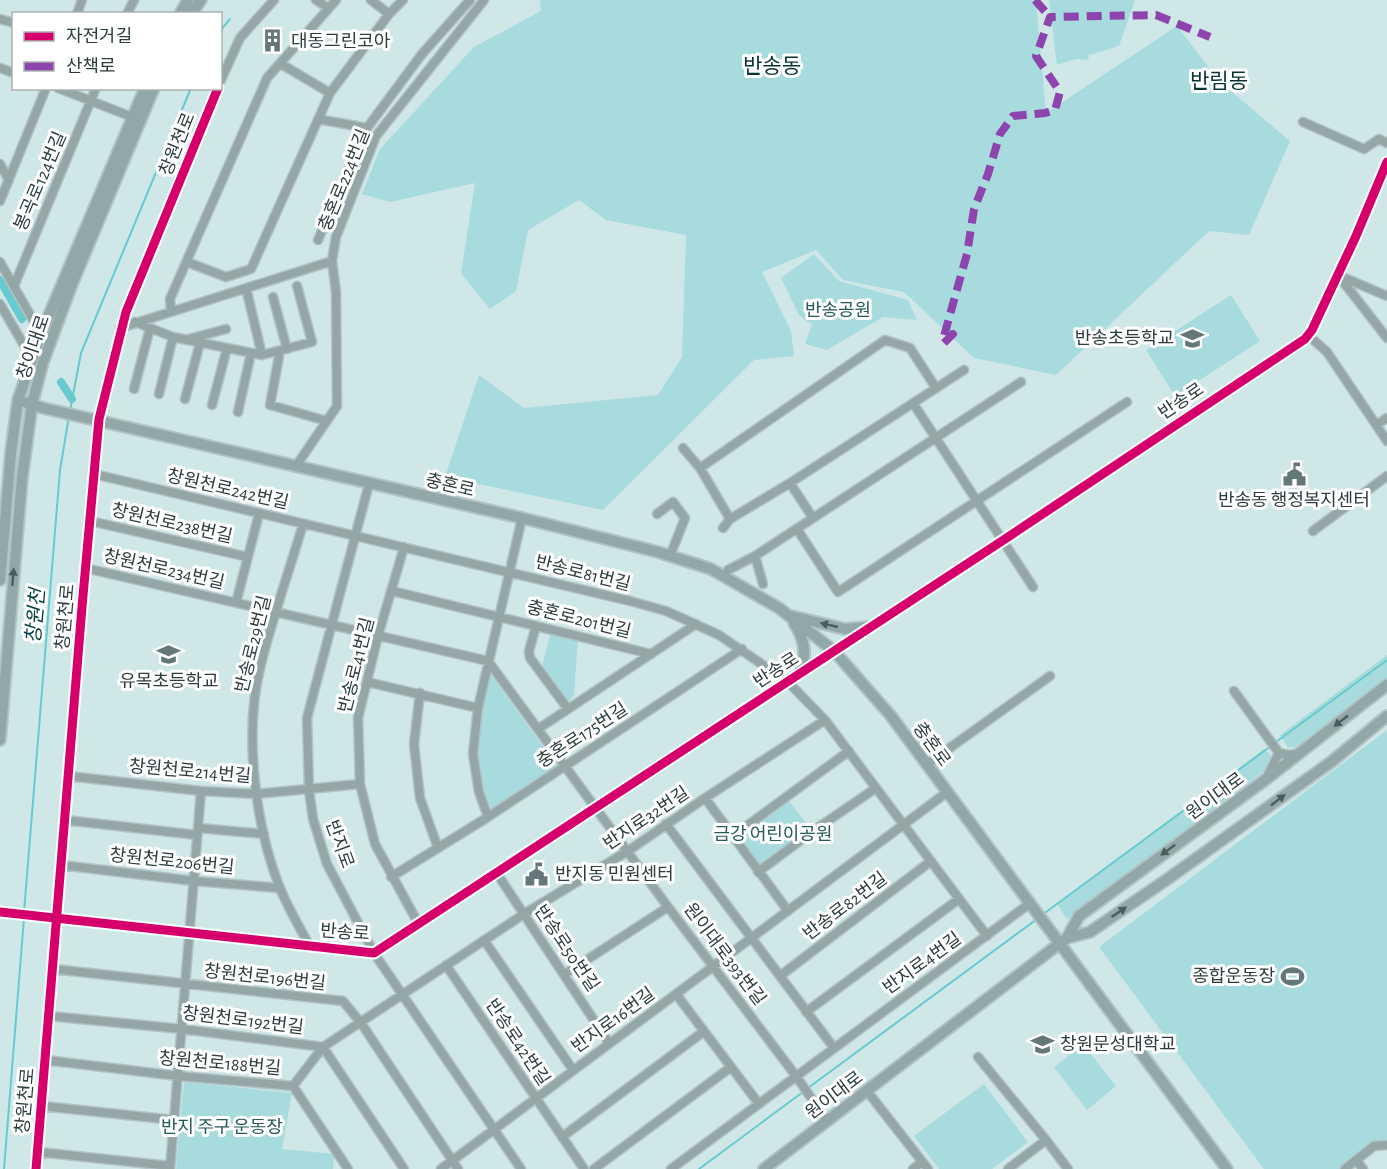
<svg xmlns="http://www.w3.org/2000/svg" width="1387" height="1169" font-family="'Alegreya Sans','Noto Sans KR',sans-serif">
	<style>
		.green { fill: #a7dbdd }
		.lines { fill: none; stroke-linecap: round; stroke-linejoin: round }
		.stream { stroke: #67cace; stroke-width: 2 }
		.canal { stroke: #67cace; stroke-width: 8 }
		.minor-casing { stroke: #b1c3c4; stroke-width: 11 }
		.major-casing { stroke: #b1c3c4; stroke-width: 14 }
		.minor { stroke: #95a6a7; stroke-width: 8 }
		.major { stroke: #92a7a8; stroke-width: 10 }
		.quiet { stroke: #8e44ad; stroke-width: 8; stroke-dasharray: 15 8; stroke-linecap: butt }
		.cycleway-casing { stroke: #fff; stroke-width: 13 }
		.cycleway { stroke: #d6006c; stroke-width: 9 }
		.oneway { fill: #4a5d5d }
		.labels { text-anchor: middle; stroke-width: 6; stroke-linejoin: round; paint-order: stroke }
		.poi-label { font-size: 18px; fill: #2b3d3d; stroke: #fff; text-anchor: start }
		.street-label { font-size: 18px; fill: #2b3d3d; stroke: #fff }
		.park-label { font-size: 18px; fill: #255a5c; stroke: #fff }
		.water-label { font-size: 20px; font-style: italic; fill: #003e40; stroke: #fff }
		.quarter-label { font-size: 21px; fill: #073334; stroke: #fff }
	</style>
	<rect width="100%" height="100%" fill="#d0e7e8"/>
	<!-- green -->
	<path class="green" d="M 540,0 L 1036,0 L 1046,113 L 1177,26 L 1219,81 L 1290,141 L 1249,235 L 1209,231 L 1056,375 L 974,358 L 904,292 L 843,280 L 816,250 L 762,272 L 791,331 L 794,356 L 754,360 L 603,510 L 445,477 L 479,375 L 524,408 L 658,395 L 682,357 L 686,235 L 606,220 L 579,200 L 528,230 L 516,291 L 490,309 L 461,273 L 475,183 L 390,202 L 362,194 L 380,149 L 474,47 L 541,11 Z
		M 1049,0 L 1135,0 L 1119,46 L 1089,55 L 1088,60 L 1076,59 L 1057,65 Z
		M 814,254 L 839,281 L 908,300 L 917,320 L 883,317 L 827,350 L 805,344 L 812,325 L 799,315 L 781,278 Z
		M 1231,295 L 1260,341 L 1175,396 L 1146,350 Z
		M 551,631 L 578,637 L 574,696 L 566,703 L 541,670 Z
		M 1387,655 L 1387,680 L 1299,746 L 1288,748 L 1280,735 Z
		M 489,672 L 557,766 L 492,809 C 468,761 478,721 489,672 Z
		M 1387,730 L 1387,1139 L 1348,1169 L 1264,1169 L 1099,947 Z
		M 1264,749 L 1273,757 L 1272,765 L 1067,919 L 1057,904 Z
		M 787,798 L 811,830 L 760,869 L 735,837 Z
		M 1083,1044 L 1116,1086 L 1087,1110 L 1054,1067 Z
		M 184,1082 L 292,1093 L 282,1149 L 334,1154 L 333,1169 L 176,1169 Z
		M 984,1084 L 1028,1142 L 992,1169 L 939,1169 L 914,1136 Z"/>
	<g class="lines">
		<!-- stream -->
		<path class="stream" d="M 220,31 L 230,19
			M 70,411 L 81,353 L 191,88
			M 1276,742 L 1387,660
			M 24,912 L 60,470 L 69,416
			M 1042,915 L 1271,746
			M 808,1088 L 1037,919
			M 4,1169 L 24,918
			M 699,1169 L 803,1092"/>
		<!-- canal -->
		<path class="canal" d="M 0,280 L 22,319
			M 61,382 L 72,399"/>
		<defs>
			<path id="minor" d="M 316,0 L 328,8
				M 371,0 L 389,14
				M 77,14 L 82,0
				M 127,14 L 134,0
				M 0,19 L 14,23
				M 281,64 L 330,93
				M 0,68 L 14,73
				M 220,82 L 240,38 L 274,0
				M 58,88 L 132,117
				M 318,119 L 367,128 L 318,240
				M 1303,122 L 1364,149 L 1379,139 L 1387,143
				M 367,128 L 422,54 L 470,0
				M 0,164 L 9,180
				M 0,201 L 46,88
				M 0,262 L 41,334
				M 187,262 L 226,277 L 251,269 L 330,93 L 389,14 L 403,0
				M 1338,275 L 1387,338
				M 1340,276 L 1387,296
				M 14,286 L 96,88
				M 246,288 L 262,355
				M 273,297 L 287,349
				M 0,304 L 32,359
				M 171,311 L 170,299 L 267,78 L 336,0
				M 135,322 L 173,337 L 262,355 L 312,342 L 297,286
				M 120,328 L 332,261
				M 1308,335 L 1327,352 L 1387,441
				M 189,339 L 226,329
				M 280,351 L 270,405 L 327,421
				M 134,389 L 150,328
				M 159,394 L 173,337
				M 185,399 L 200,343
				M 913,403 L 1033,587
				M 212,405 L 227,348
				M 238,412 L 251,353
				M 1376,425 L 1387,418
				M 683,448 L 700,468 L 885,340 L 910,348 L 936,388
				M 296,466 L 337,406 L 336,292 L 332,261 L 336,237 L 376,136 L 484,0
				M 700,468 L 730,519
				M 94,474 L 630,601 L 666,611 L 719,635 L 788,682 L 825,720 L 987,936
				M 790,483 L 813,518
				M 369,484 L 307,718 L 309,790 L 313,819 L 327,864 L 374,953 L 521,1169
				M 657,514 L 673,502 L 685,518 L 670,556
				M 90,521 L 248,557
				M 303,524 C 289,572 272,619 260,668 C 244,734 255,825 280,888 C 288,908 299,926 309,945
				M 723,528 L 730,519 L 790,483 L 964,370
				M 797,529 L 838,592 L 1127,402
				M 1313,531 L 1387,476
				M 404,547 L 378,636 L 358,718 L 360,784 L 375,844 L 418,923
				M 755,556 L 763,584
				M 85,568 L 488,661 L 668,907 L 796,1076 L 827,1121
				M 728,570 L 755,556 L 1021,382
				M 392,591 L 651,654
				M 236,603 L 259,514
				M 536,626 L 529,651 L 530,658 L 568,709
				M 367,682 L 478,708
				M 1234,691 L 1279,753 L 1289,755 L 1298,754
				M 420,693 L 414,744 L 420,798 L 438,848
				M 538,729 L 696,624
				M 926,765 L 1050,676
				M 68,776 L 201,791 L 256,794 L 360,784
				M 1266,779 L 1279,753
				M 705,798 L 788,911
				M 488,817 L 479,792 L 473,754 L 478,708 L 522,518
				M 65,820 L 197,835
				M 666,824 L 834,1048
				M 198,828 L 264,834
				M 733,836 L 849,751
				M 61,865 L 194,881 L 280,888
				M 496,872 L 609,1043
				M 758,872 L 813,831 L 876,788
				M 391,877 L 488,817 L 742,649
				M 0,912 L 374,953 L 1002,541 L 1305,339 L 1312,330 L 1356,236 L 1387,162
				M 484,940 L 573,1070
				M 446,965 L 584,1169
				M 53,969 L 343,1001 L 361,1023 L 458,1169
				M 565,974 L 668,907
				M 780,976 L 931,861
				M 676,994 L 759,1104
				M 806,1012 L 959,899
				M 49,1016 L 182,1029 L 323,1047 L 404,1169
				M 978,1057 L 1046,1140
				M 45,1060 L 178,1076 L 293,1086 L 348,1169
				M 293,1086 L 323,1047 L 524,914 L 628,851 L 705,798 L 825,720
				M 867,1091 L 928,1169
				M 42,1106 L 174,1120
				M 562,1137 L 703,1032
				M 38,1152 L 170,1166
				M 1356,1160 L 1363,1169
				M 36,1169 L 82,607 L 99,419 L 126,312 L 218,88
				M 170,1169 L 201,791
				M 441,1169 L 946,793
				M 594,1169 L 731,1067
				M 671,1169 L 1029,904
				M 913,1169 L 922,1162
				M 1008,1169 L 1046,1140 L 1068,1169
				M 1345,1169 L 1374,1146 L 1387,1145"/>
			<path id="major" d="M 180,14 L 188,0
				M 191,14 L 201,0
				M 18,400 L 43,408 L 522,518 L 658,552 L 711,569 L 779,608 L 834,651 L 891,716 L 1227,1169
				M 0,580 L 11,452 L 18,400 L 41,334 L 145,88
				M 791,616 L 845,629 L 870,627
				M 794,623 C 805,640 807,654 800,673
				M 0,740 L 22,478 L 32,404 L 43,362 L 72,284 L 154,88
				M 1067,938 L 1079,916 L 1265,780 L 1387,685
				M 764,1169 L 1059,944 L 1067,938 L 1090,932 L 1169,878 L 1331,762 L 1387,716"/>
		</defs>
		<!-- minor casing -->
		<use href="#minor" class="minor-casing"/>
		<!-- major casing -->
		<use href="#major" class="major-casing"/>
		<!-- minor -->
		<use href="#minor" class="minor"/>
		<!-- major -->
		<use href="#major" class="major"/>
		<!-- quiet -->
		<path class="quiet" d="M 1035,0 L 1050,17
			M 944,343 L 953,334 L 944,336 L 967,254 L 974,209 L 988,174 L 1000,134 L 1013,116 L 1045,113 L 1055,110 L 1060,92 L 1036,56 L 1050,17 L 1156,15 L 1210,37"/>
		<defs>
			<path id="cycleway" d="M 0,912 L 374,953 L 1002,541 L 1305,339 L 1312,330 L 1356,236 L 1387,162
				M 36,1169 L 82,607 L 99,419 L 126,312 L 218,88"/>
		</defs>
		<!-- cycleway casing -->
		<use href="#cycleway" class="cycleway-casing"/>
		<!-- cycleway -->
		<use href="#cycleway" class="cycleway"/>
	</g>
	<!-- one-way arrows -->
	<defs><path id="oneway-solid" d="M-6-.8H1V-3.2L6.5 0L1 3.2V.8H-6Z" transform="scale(1.5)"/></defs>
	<g class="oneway">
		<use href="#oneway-solid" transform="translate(13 577) rotate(-85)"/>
		<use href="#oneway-solid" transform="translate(829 625) rotate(-167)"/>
		<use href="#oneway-solid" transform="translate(1341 721) rotate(142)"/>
		<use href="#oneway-solid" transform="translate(1278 800) rotate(-38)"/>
		<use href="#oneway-solid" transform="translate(1168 850) rotate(144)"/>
		<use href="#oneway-solid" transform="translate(1119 912) rotate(-34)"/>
	</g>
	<!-- icons -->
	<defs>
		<symbol id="building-bare" viewBox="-9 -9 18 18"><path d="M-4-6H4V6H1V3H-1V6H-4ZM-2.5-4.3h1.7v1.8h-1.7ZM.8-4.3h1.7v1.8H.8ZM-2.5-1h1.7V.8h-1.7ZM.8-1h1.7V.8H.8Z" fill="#657879" stroke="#fff" stroke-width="2.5" paint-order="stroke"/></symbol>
		<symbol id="school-bare" viewBox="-9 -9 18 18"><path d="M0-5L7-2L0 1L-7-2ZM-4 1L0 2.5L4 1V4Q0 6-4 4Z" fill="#657879" stroke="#fff" stroke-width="2.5" paint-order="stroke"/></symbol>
		<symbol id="civic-bare" viewBox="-9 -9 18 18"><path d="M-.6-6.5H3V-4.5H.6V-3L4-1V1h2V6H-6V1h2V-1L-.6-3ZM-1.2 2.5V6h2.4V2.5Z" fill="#657879" stroke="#fff" stroke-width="2.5" paint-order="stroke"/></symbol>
		<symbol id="stadium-bare" viewBox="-9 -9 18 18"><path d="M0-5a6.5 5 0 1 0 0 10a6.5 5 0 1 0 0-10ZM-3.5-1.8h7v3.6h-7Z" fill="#657879" stroke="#fff" stroke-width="2.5" paint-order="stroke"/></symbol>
		<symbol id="university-bare" viewBox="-9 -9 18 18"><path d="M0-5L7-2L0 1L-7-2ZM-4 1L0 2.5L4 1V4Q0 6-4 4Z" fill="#657879" stroke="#fff" stroke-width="2.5" paint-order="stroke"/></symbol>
	</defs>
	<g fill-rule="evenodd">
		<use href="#building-bare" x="256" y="24" width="33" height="33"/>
		<use href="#school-bare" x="1176" y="322" width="33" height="33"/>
		<use href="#civic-bare" x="1278" y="458" width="33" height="33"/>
		<use href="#school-bare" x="152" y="638" width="33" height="33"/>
		<use href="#civic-bare" x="520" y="858" width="33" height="33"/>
		<use href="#stadium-bare" x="1276" y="960" width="33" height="33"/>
		<use href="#university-bare" x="1026" y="1028" width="33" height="33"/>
	</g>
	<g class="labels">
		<!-- poi labels -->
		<g class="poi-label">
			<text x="291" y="47">대동그린코아</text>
			<text x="1174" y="344" text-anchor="end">반송초등학교</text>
			<text x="1294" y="506" text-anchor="middle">반송동 행정복지센터</text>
			<text x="169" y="687" text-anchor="middle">유목초등학교</text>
			<text x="555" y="880">반지동 민원센터</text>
			<text x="1275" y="982" text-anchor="end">종합운동장</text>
			<text x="1060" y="1050">창원문성대학교</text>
		</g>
		<!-- street labels -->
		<g class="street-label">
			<text transform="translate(177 144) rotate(-68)" y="6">창원천로</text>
			<text transform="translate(344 180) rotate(-68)" y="6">충혼로224번길</text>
			<text transform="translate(40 181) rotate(-67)" y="6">봉곡로124번길</text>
			<text transform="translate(33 347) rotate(-71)" y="6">창이대로</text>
			<text transform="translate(1181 401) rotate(-34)" y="6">반송로</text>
			<text transform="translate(450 485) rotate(13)" y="6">충혼로</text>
			<text transform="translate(228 489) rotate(13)" y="6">창원천로242번길</text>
			<text transform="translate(172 523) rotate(13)" y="6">창원천로238번길</text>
			<text transform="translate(164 569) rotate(13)" y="6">창원천로234번길</text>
			<text transform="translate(583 573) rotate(14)" y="6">반송로81번길</text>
			<text transform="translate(65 617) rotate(-85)" y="6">창원천로</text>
			<text transform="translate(579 619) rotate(14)" y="6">충혼로201번길</text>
			<text transform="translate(253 644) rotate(-76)" y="6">반송로29번길</text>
			<text transform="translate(356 665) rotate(-76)" y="6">반송로41번길</text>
			<text transform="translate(776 670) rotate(-33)" y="6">반송로</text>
			<text transform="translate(582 735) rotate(-33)" y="6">충혼로175번길</text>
			<text transform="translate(932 744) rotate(54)" y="6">충혼로</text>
			<text transform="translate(190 771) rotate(5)" y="6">창원천로214번길</text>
			<text transform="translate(1215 796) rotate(-36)" y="6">원이대로</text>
			<text transform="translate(646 818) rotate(-34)" y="6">반지로32번길</text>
			<text transform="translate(340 844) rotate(70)" y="6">반지로</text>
			<text transform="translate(172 861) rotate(6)" y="6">창원천로206번길</text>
			<text transform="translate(845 906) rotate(-37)" y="6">반송로82번길</text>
			<text transform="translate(345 932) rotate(4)" y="6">반송로</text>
			<text transform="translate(567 948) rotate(56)" y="6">반송로50번길</text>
			<text transform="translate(725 954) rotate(53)" y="6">원이대로393번길</text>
			<text transform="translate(922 963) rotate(-36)" y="6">반지로4번길</text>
			<text transform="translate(265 977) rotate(6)" y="6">창원천로196번길</text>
			<text transform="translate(243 1020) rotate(7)" y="6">창원천로192번길</text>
			<text transform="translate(613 1020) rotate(-36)" y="6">반지로16번길</text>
			<text transform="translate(518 1042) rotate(56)" y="6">반송로42번길</text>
			<text transform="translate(220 1063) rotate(5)" y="6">창원천로188번길</text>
			<text transform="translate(834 1095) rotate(-37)" y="6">원이대로</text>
			<text transform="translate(25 1101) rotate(-85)" y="6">창원천로</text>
		</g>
		<!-- park labels -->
		<g class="park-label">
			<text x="838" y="316">반송공원</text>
			<text x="773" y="840">금강 어린이공원</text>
			<text x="222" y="1133">반지 주구 운동장</text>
		</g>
		<!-- water labels -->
		<g class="water-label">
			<text transform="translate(35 616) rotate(-85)" y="7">창원천</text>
		</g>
		<!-- quarter labels -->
		<g class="quarter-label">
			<text x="772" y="73">반송동</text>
			<text x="1219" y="88">반림동</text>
		</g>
	</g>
	<!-- legend -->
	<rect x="12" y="12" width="210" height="78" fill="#ffffff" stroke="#aab1b1" stroke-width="1.5"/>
	<rect x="24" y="32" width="30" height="9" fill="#d6006c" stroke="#aab1b1" stroke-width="1.5"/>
	<text x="66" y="42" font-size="18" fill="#2b3d3d">자전거길</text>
	<rect x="24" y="62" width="30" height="9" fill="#8e44ad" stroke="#aab1b1" stroke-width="1.5"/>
	<text x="66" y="72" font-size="18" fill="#2b3d3d">산책로</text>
</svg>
